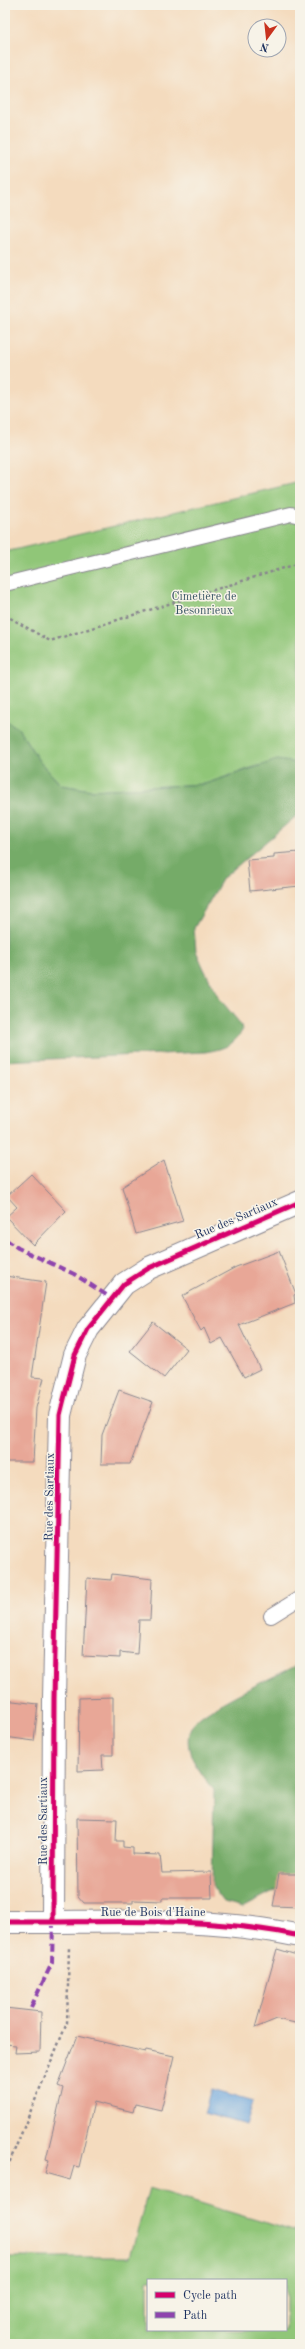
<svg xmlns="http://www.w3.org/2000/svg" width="305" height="2349" font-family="'Old Standard TT',serif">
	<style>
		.green { fill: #90c678; stroke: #567a6b; fill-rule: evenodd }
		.forest { fill: #74ab68; stroke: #486d63 }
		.water { fill: #6ea7de; stroke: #446b9e }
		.building { fill: #e8a797 }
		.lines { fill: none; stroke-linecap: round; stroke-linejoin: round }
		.lane-casing { stroke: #88858e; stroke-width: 16 }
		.street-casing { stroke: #88858e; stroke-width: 24 }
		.path { stroke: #88858e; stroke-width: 2.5; stroke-dasharray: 3 3; stroke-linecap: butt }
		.lane { stroke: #fff; stroke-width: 14 }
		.street { stroke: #fff; stroke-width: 22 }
		.quiet { stroke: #8e44ad; stroke-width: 4; stroke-dasharray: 8 4; stroke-linecap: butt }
		.cycleway-casing { stroke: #f7f3e8; stroke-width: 8 }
		.cycleway { stroke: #d6006c; stroke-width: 5 }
		.labels { text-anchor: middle; stroke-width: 3; stroke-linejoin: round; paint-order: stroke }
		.park-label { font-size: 12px; fill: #385564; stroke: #f7f3e8 }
		.street-label { font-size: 12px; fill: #1b2f5e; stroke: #f7f3e8 }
	</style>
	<rect width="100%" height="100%" fill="#f7f3e8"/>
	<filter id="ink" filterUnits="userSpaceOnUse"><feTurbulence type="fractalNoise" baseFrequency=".025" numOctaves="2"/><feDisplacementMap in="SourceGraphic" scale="8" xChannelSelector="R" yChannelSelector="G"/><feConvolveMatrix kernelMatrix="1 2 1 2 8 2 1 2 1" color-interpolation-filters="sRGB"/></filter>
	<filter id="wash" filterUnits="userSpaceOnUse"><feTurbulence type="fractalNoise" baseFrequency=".012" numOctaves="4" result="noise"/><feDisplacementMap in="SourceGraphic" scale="16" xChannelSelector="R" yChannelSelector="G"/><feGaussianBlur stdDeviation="0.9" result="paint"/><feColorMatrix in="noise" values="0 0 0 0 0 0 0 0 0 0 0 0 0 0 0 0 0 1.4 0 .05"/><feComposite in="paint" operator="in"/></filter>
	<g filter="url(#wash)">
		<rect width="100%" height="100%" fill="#f4dbbe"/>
		<!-- green -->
		<path class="green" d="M 300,482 L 300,768 L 298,763 L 257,766 L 205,784 L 91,790 L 61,785 L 39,761 L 18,728 L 5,720 L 5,552 Z
			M 149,2188 L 300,2233 L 300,2344 L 5,2344 L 5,2257 L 130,2257 ZM 148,2280 L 286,2280 L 286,2330 L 148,2330 Z"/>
		<!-- forest -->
		<path class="forest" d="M 5,720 L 18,728 L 39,761 L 61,785 L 91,790 L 205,784 L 277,760 L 298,763 L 300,813 L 223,878 L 194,928 L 196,951 L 204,969 L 219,998 L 238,1021 L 243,1029 C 234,1046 223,1049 205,1052 L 5,1061 Z
			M 300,1664 L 300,1877 L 243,1907 L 224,1902 L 212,1886 L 214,1789 C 200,1773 181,1750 191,1727 C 198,1710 280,1674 300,1664 Z"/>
		<!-- water -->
		<path class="water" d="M 211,2090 L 253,2102 L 246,2125 L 204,2113 Z"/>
		<g id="blocks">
			<!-- building -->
			<path class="building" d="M 300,852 L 300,886 L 250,891 L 247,860 L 274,858 L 274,854 Z
				M 164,1160 L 183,1221 L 136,1234 L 122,1187 Z
				M 31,1174 L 66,1211 L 33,1245 L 6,1217 L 17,1207 L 7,1196 Z
				M 279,1251 L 296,1294 L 294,1295 L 295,1303 L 239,1325 L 260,1369 L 244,1377 L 222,1338 L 211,1344 L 204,1328 L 201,1331 L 182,1296 L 236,1267 Z
				M 5,1276 L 46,1282 L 32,1377 L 44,1378 L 36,1408 L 33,1462 L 5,1462 Z
				M 153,1322 L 187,1349 L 164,1378 L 130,1351 Z
				M 119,1390 L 153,1402 L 130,1464 L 101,1464 L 102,1435 Z
				M 112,1574 L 152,1579 L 150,1620 L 139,1620 L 137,1654 L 120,1652 L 120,1658 L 83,1656 L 87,1578 L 111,1580 Z
				M 113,1697 L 113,1755 L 102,1755 L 103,1770 L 78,1771 L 79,1698 Z
				M 5,1700 L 38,1704 L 34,1741 L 5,1737 Z
				M 77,1818 L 117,1819 L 116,1841 L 123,1841 L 123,1847 L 133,1848 L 133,1854 L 160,1855 L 162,1873 L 211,1872 L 212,1898 L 162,1898 L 162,1901 L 133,1900 L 133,1903 L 84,1903 L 78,1896 Z
				M 279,1874 L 300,1874 L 300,1907 L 273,1906 Z
				M 277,1949 L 300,1956 L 300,2024 L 277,2019 L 255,2028 Z
				M 5,2008 L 41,2012 L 40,2052 L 15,2053 L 16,2045 L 5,2044 Z
				M 77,2036 L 145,2052 L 146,2050 L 174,2056 L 161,2110 L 135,2104 L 133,2112 L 94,2102 L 79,2167 L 74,2166 L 70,2180 L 45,2173 L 49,2160 L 46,2159 L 63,2088 L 58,2086 Z"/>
		</g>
	</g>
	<g filter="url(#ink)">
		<use href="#blocks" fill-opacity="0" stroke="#88858e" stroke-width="1"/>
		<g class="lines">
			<defs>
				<path id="lane" d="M 5,584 L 291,514 L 300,516
					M 271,1616 L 300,1598"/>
				<path id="street" d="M 5,1922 C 105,1923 202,1915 300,1936
					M 53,1922 L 54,1699 L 60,1415 L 75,1355 L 88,1329 L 124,1284 L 149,1268 L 300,1202"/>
			</defs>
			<!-- lane casing -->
			<use href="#lane" class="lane-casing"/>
			<!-- street casing -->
			<use href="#street" class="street-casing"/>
			<!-- path -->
			<path class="path" d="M 5,615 L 50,641 L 300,563
				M 5,2173 L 67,2023 L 69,1947"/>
			<!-- lane -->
			<use href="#lane" class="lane"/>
			<!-- street -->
			<use href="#street" class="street"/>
			<!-- quiet -->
			<path class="quiet" d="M 5,1239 L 18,1248 L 74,1274 L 111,1298
				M 31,2007 L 52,1963 L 53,1922"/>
			<defs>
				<path id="cycleway" d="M 5,1922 C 105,1923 202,1915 300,1936
					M 53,1922 L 54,1699 L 60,1415 L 75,1355 L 88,1329 L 124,1284 L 149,1268 L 300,1202"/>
			</defs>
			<!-- cycleway casing -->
			<use href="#cycleway" class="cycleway-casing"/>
			<!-- cycleway -->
			<use href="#cycleway" class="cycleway"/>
		</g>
	</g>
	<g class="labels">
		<!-- park labels -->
		<g class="park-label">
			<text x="204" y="600">Cimetière de<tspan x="204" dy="14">Besonrieux</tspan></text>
		</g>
		<!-- street labels -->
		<g class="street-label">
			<text transform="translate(236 1218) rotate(-23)" y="4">Rue des Sartiaux</text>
			<text transform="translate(49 1497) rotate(-89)" y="4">Rue des Sartiaux</text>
			<text transform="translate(43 1821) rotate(-90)" y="4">Rue des Sartiaux</text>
			<text x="153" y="1916">Rue de Bois d'Haine</text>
		</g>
	</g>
	<!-- margin -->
	<rect width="305" height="2349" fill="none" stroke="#f7f3e8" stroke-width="20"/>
	<!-- legend -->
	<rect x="147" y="2279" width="140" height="52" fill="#f7f3e8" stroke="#9fa5b1"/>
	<rect x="155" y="2292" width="20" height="6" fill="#d6006c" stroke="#9fa5b1"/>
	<text x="183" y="2299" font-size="12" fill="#1b2f5e">Cycle path</text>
	<rect x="155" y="2312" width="20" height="6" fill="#8e44ad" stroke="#9fa5b1"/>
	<text x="183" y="2319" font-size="12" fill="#1b2f5e">Path</text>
	<!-- north arrow -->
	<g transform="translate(267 38) rotate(195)"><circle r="19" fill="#f7f3e8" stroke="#9fa5b1"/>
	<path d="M0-3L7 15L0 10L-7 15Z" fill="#c8321e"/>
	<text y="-6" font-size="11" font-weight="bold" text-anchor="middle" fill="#1b2f5e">N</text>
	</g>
</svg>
